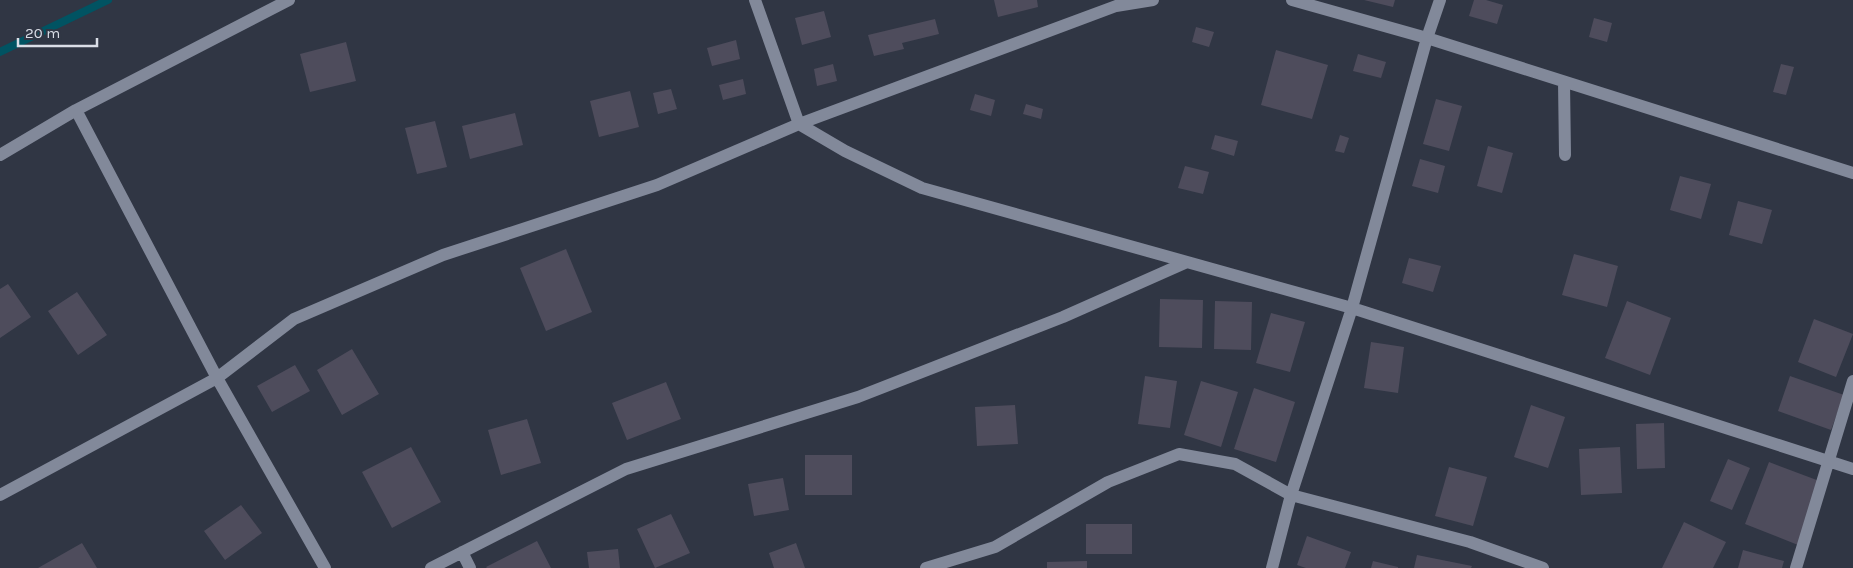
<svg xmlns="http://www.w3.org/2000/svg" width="1853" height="568" font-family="Karla,sans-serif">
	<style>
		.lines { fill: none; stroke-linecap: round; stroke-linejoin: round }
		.stream { stroke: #015362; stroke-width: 8 }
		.building { fill: #4e4c5c }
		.minor { stroke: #82899a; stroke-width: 12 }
	</style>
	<rect width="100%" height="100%" fill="#303644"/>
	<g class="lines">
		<!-- stream -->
		<path class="stream" d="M 0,52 L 108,0"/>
	</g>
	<!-- building -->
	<path class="building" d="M 994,0 L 1037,0 L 1038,7 L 998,17 Z
		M 1364,0 L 1395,0 L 1393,7 Z
		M 1474,0 L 1486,0 L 1503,5 L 1497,24 L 1469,16 Z
		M 824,11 L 831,37 L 802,45 L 795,18 Z
		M 1594,18 L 1612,23 L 1607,42 L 1589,37 Z
		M 935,19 L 939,34 L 902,43 L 904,49 L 874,56 L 868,35 Z
		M 1196,27 L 1214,32 L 1209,47 L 1192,42 Z
		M 736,40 L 740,59 L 712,66 L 707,48 Z
		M 346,42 L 356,81 L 310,92 L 300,54 Z
		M 1276,50 L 1328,65 L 1312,119 L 1261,105 Z
		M 1358,54 L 1386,62 L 1381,78 L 1353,71 Z
		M 833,64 L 837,81 L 817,86 L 814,69 Z
		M 1781,64 L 1794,67 L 1786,95 L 1773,92 Z
		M 743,79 L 746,94 L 723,100 L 719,85 Z
		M 671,89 L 677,109 L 658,114 L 653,93 Z
		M 630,91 L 639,127 L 599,137 L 590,101 Z
		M 975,94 L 995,100 L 991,116 L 970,110 Z
		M 1436,99 L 1462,106 L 1449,151 L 1423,144 Z
		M 1026,104 L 1043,109 L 1041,119 L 1023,114 Z
		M 515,113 L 523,145 L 470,159 L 462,126 Z
		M 435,121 L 447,167 L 417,174 L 405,128 Z
		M 1215,135 L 1238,141 L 1234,156 L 1211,149 Z
		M 1340,135 L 1349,138 L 1344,153 L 1335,151 Z
		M 1488,146 L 1513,153 L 1502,193 L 1477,186 Z
		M 1420,159 L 1445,166 L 1438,193 L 1412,186 Z
		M 1185,166 L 1209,172 L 1203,194 L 1178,188 Z
		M 1680,176 L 1711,184 L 1701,219 L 1670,210 Z
		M 1738,201 L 1772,210 L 1762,244 L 1729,235 Z
		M 566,249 L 592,312 L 546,331 L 520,268 Z
		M 1574,254 L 1618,266 L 1607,307 L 1562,295 Z
		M 1409,258 L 1441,266 L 1433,292 L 1402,283 Z
		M 8,284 L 31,317 L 0,338 L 0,289 Z
		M 77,292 L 107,335 L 78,355 L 48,311 Z
		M 1160,299 L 1203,300 L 1202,348 L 1159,347 Z
		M 1215,301 L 1252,302 L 1251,350 L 1214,349 Z
		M 1627,301 L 1671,318 L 1650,375 L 1605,358 Z
		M 1271,313 L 1305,322 L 1290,372 L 1256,363 Z
		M 1814,319 L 1853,334 L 1836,377 L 1798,362 Z
		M 1371,342 L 1404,347 L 1398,393 L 1364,388 Z
		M 352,349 L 379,394 L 342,415 L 317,370 Z
		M 295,365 L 310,391 L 272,412 L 257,386 Z
		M 1145,376 L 1177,381 L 1170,428 L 1138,424 Z
		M 1790,376 L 1844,395 L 1831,430 L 1778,411 Z
		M 1201,381 L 1238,392 L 1221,447 L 1184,435 Z
		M 666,382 L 681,419 L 627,440 L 612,403 Z
		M 1254,388 L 1295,402 L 1276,462 L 1234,449 Z
		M 1015,405 L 1018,444 L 977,446 L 975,407 Z
		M 1531,405 L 1565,417 L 1548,468 L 1514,457 Z
		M 527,419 L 541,463 L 501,475 L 488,430 Z
		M 1664,423 L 1665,468 L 1637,469 L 1636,424 Z
		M 411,447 L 441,502 L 392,528 L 362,472 Z
		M 1620,447 L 1622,493 L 1581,495 L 1579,449 Z
		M 805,455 L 852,455 L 852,495 L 805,495 Z
		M 1728,459 L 1750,468 L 1732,510 L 1710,501 Z
		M 1769,462 L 1822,482 L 1798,545 L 1745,524 Z
		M 1449,467 L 1487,477 L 1473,526 L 1435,516 Z
		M 783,478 L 789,510 L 754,516 L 748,484 Z
		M 241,505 L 262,533 L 225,560 L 204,531 Z
		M 671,514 L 690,553 L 655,568 L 637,529 Z
		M 1684,522 L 1726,542 L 1713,568 L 1662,568 Z
		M 1086,524 L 1132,524 L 1132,554 L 1086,554 Z
		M 1307,536 L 1351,552 L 1345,568 L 1306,568 L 1297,565 Z
		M 537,541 L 551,568 L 487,568 L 486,567 Z
		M 82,543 L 97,568 L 38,568 Z
		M 796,543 L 805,568 L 774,568 L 769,553 Z
		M 618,549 L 620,568 L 589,568 L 587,552 Z
		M 1743,550 L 1784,561 L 1782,568 L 1738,568 Z
		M 1417,555 L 1472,566 L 1471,568 L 1414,568 Z
		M 1087,561 L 1087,568 L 1047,568 L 1047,562 Z
		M 1373,561 L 1398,567 L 1398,568 L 1371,568 Z"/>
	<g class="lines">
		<!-- minor -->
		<path class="minor" d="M 755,0 L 799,124 L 845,151 L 922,188 L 1352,308 L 1853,469
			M 1292,0 L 1427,38 L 1853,173
			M 1564,82 L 1565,155
			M 76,110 L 217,378 L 325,568
			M 0,155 L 76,110 L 289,0
			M 0,495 L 217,378 L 294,319 L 443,255 L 657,185 L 799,124 L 1116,6 L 1153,0
			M 462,552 L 470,568
			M 431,568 L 626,469 L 858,397 L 1063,317 L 1187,262
			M 926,568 L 995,547 L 1108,482 L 1179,454 L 1235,464 L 1291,495 L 1470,542 L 1543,568
			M 1272,568 L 1291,495 L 1352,308 L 1427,38 L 1440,0
			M 1796,568 L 1853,381"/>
	</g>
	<!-- scale -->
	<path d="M18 38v8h79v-8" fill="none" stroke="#dadee7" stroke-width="2.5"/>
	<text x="25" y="38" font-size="15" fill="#dadee7" stroke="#303644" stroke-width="4" paint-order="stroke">20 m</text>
</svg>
